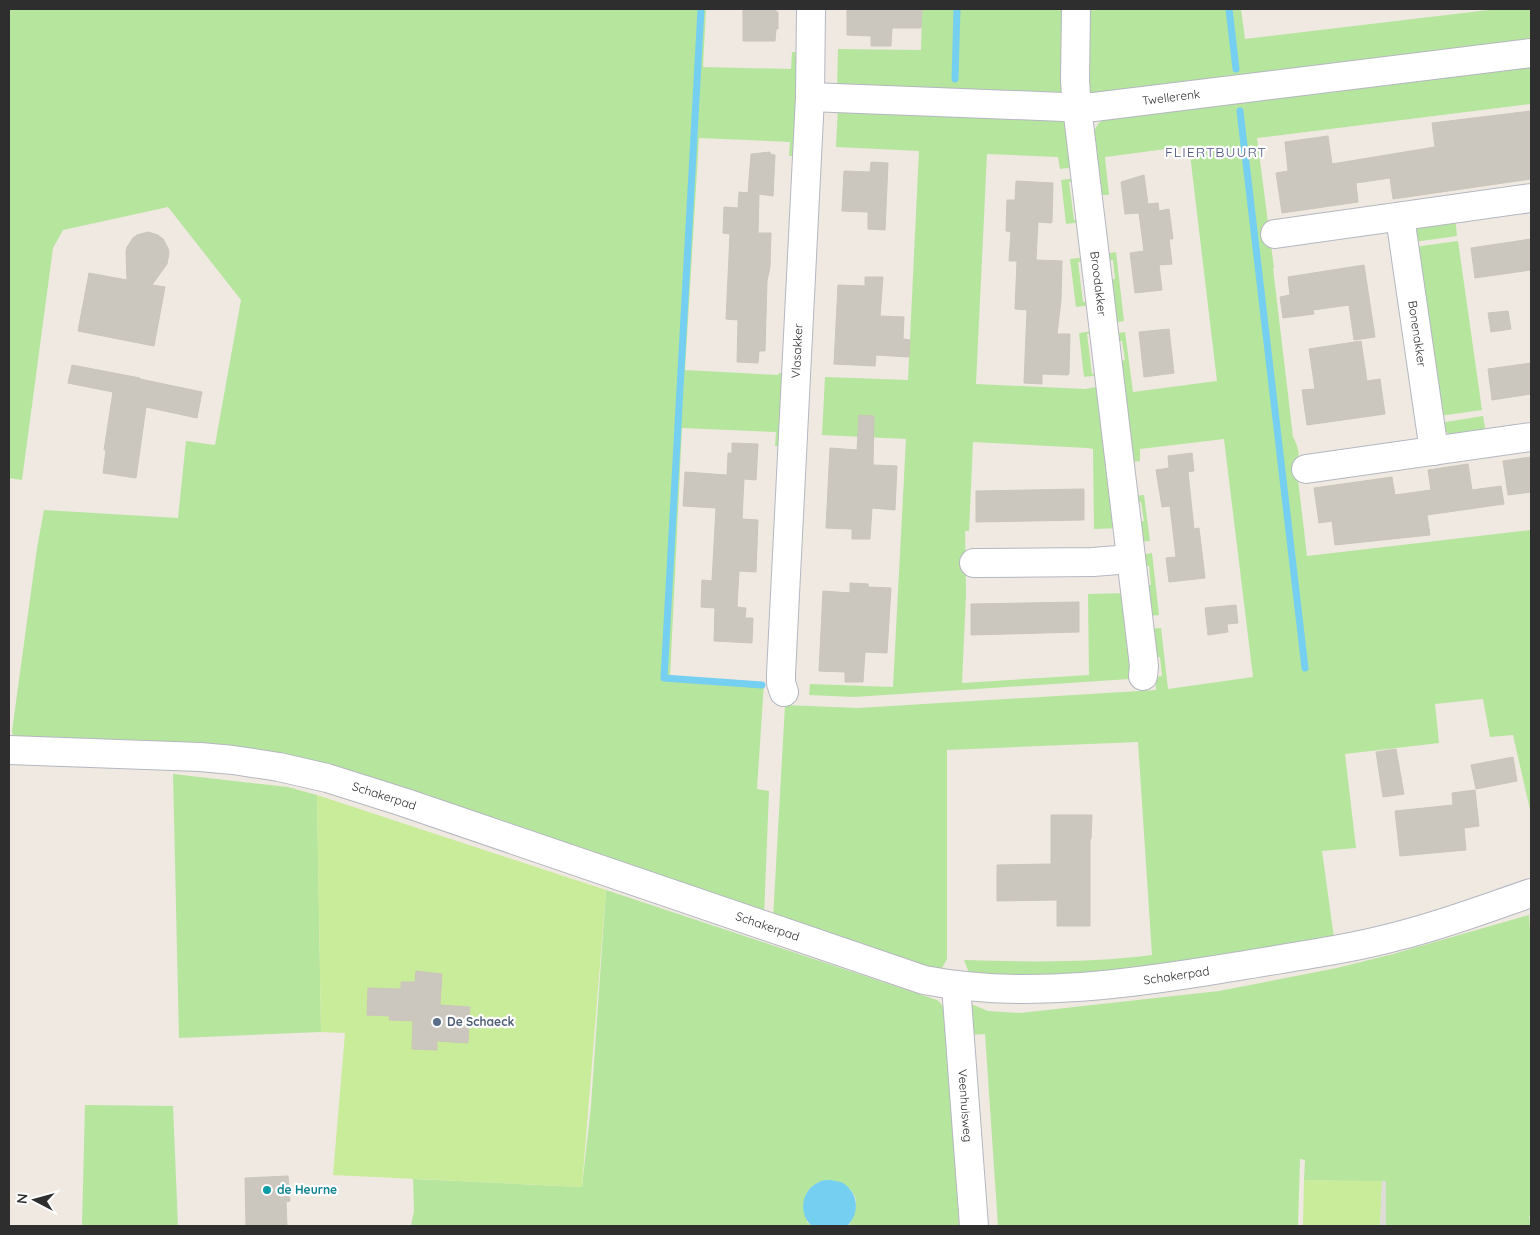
<svg xmlns="http://www.w3.org/2000/svg" width="1540" height="1235" font-family="Quicksand,sans-serif">
	<style>
		.green { fill: #b6e59e }
		.pitch { fill: #c9ec9a }
		.plaza { fill: #dfdcd8 }
		.water { fill: #75cff0 }
		.lines { fill: none; stroke-linecap: round; stroke-linejoin: round }
		.stream { stroke: #75cff0; stroke-width: 7 }
		.building { fill: #cbc7bf; stroke: #cbc5ba }
		.minor-casing { stroke: #b4b7c1; stroke-width: 30 }
		.minor { stroke: #fff; stroke-width: 28 }
		.service-dot { fill: #5c6f8a; stroke: #fff; stroke-width: 2 }
		.culture-dot { fill: #0f9aa8; stroke: #fff; stroke-width: 2 }
		.labels { text-anchor: middle; stroke-width: 4.5; stroke-linejoin: round; paint-order: stroke }
		.street-label { font-size: 12px; fill: #2e2e2e; stroke: #fff }
		.service-label { font-size: 12px; font-weight: bold; fill: #4e5e75; stroke: #fff; text-anchor: start }
		.culture-label { font-size: 12px; font-weight: bold; fill: #0d838f; stroke: #fff; text-anchor: start }
		.neighbourhood-label { font-size: 14px; letter-spacing: 1px; fill: #4d5680; stroke: #fff }
	</style>
	<rect width="100%" height="100%" fill="#efe9e1"/>
	<!-- green -->
	<path class="green" d="M 9,9 L 706,9 L 703,67 L 791,69 L 792,52 L 801,52 L 798,156 L 789,156 L 790,142 L 699,138 L 685,370 L 778,375 L 779,373 L 788,374 L 784,446 L 775,446 L 776,432 L 682,428 L 670,678 L 764,683 L 757,789 L 769,791 L 764,916 L 374,786 L 14,739 L 12,731 L 37,548 L 44,510 L 178,518 L 186,441 L 215,445 L 241,300 L 168,207 L 63,230 L 53,248 L 22,480 L 9,478 Z
		M 922,9 L 1070,9 L 1063,93 L 1054,98 L 837,89 L 838,49 L 921,50 Z
		M 1083,9 L 1241,9 L 1245,39 L 1497,9 L 1531,9 L 1531,45 L 1094,95 L 1086,87 Z
		M 1531,63 L 1531,104 L 1257,138 L 1274,268 L 1273,268 L 1293,437 C 1301,449 1299,466 1300,479 L 1298,480 L 1307,556 L 1531,530 L 1531,814 L 1513,735 L 1490,737 L 1483,699 L 1435,704 L 1439,743 L 1345,754 L 1356,848 L 1322,851 L 1334,938 L 1126,973 L 971,978 L 964,960 C 1027,962 1090,963 1152,955 L 1138,742 L 947,750 L 947,959 L 940,972 L 773,919 L 785,705 L 858,708 L 1156,690 L 1155,677 L 1162,676 L 1160,657 L 1152,658 L 1149,629 L 1161,628 L 1168,689 L 1253,677 L 1224,439 L 1140,449 L 1140,461 L 1129,462 L 1117,362 L 1125,360 L 1122,341 L 1114,342 L 1113,334 L 1125,332 L 1133,392 L 1217,381 L 1189,146 L 1105,157 L 1109,195 L 1097,195 L 1093,133 L 1098,124 L 1105,118 Z
		M 838,106 L 1061,118 L 1066,123 L 1075,167 L 1060,169 L 1058,157 L 987,154 L 976,384 L 1085,389 L 1102,386 L 1119,528 L 1094,529 L 1093,449 L 1087,448 L 973,442 L 969,531 L 965,531 L 966,595 L 962,683 L 1089,675 L 1088,594 L 1126,593 L 1133,676 L 1129,679 L 854,697 L 809,695 L 810,684 L 893,687 L 906,439 L 822,435 L 825,377 L 908,380 L 919,151 L 836,147 Z
		M 1077,178 L 1077,181 L 1069,182 L 1074,220 L 1082,220 L 1082,222 L 1066,224 L 1061,180 Z
		M 1455,217 L 1457,236 L 1414,242 L 1415,232 L 1419,226 Z
		M 1458,241 L 1482,410 L 1439,416 L 1414,247 Z
		M 1116,252 L 1124,321 L 1112,323 L 1107,280 L 1115,279 L 1113,260 L 1105,261 L 1104,254 Z
		M 1086,257 L 1087,261 L 1078,262 L 1083,302 L 1091,301 L 1092,305 L 1076,307 L 1070,259 Z
		M 1095,331 L 1095,333 L 1087,334 L 1092,374 L 1100,373 L 1100,375 L 1084,377 L 1079,333 Z
		M 1483,416 L 1486,434 C 1464,436 1451,444 1440,423 Z
		M 1144,495 L 1150,541 L 1138,542 L 1136,522 L 1144,521 L 1141,502 L 1134,502 L 1133,496 Z
		M 1152,553 L 1159,615 L 1147,616 L 1144,586 L 1151,585 L 1149,566 L 1141,566 L 1140,555 Z
		M 173,774 L 288,787 L 317,795 L 321,1032 L 179,1038 Z
		M 606,890 L 937,1000 C 943,1005 945,1009 946,1016 L 959,1226 L 847,1226 L 850,1224 C 852,1218 857,1208 856,1201 C 854,1185 833,1176 819,1182 C 816,1183 812,1187 809,1189 L 807,1222 L 812,1226 L 411,1226 L 414,1211 L 413,1179 L 582,1187 L 591,1106 Z
		M 1529,915 L 1531,944 L 1531,1215 L 1529,1216 L 1531,1226 L 1386,1226 L 1386,1182 L 1304,1180 L 1305,1160 L 1300,1159 L 1298,1226 L 998,1226 L 985,1034 L 968,1035 L 968,1011 L 971,1004 L 988,1011 L 1020,1013 L 1219,991 L 1337,968 L 1393,954 Z
		M 85,1105 L 173,1106 L 178,1226 L 82,1226 Z"/>
	<!-- pitch -->
	<path class="pitch" d="M 317,795 L 606,890 L 582,1187 L 333,1175 L 345,1033 L 321,1032 Z
		M 1304,1180 L 1382,1181 L 1380,1226 L 1303,1226 Z"/>
	<!-- plaza -->
	<path class="plaza" d="M 1382,1181 L 1386,1181 L 1386,1226 L 1380,1226 Z"/>
	<!-- water -->
	<path class="water" d="M 831,1180 C 834,1181 839,1181 843,1183 C 859,1193 860,1214 847,1226 L 812,1226 C 798,1214 801,1190 819,1182 C 822,1180 827,1180 831,1180 Z"/>
	<g class="lines">
		<!-- stream -->
		<path class="stream" d="M 701,9 L 664,678 L 762,685
			M 1229,9 L 1236,69
			M 955,79 L 957,9
			M 1240,111 L 1305,668"/>
	</g>
	<!-- building -->
	<path class="building" d="M 743,9 L 776,9 L 776,12 L 778,12 L 778,29 L 776,29 L 775,41 L 743,41 Z
		M 847,9 L 922,9 L 921,28 L 892,28 L 891,46 L 871,46 L 871,36 L 847,35 Z
		M 1531,111 L 1531,179 L 1393,199 L 1390,178 L 1356,183 L 1358,202 L 1282,213 L 1276,173 L 1288,171 L 1285,142 L 1328,136 L 1332,164 L 1435,147 L 1432,123 Z
		M 770,152 L 770,154 L 775,155 L 773,196 L 759,194 L 758,233 L 771,233 L 770,267 L 767,281 L 765,351 L 759,351 L 758,363 L 737,362 L 738,320 L 726,319 L 730,234 L 723,233 L 724,207 L 738,208 L 739,192 L 748,193 L 751,154 Z
		M 871,162 L 888,163 L 885,230 L 868,229 L 868,212 L 842,211 L 844,171 L 870,172 Z
		M 1144,175 L 1148,204 L 1158,203 L 1159,211 L 1169,209 L 1173,239 L 1169,239 L 1172,264 L 1159,265 L 1162,290 L 1135,293 L 1130,253 L 1144,251 L 1139,213 L 1125,214 L 1121,182 Z
		M 1016,181 L 1053,183 L 1052,222 L 1051,223 L 1038,222 L 1036,260 L 1062,261 L 1061,300 L 1057,334 L 1070,334 L 1069,373 L 1068,375 L 1042,374 L 1042,384 L 1024,383 L 1027,310 L 1015,309 L 1017,261 L 1009,261 L 1011,232 L 1006,231 L 1007,200 L 1015,200 Z
		M 148,232 L 158,235 L 163,239 L 168,248 L 169,253 L 167,264 L 152,285 L 165,287 L 154,346 L 78,331 L 89,273 L 127,280 L 126,252 L 127,247 L 133,238 L 137,235 Z
		M 1531,239 L 1531,270 L 1475,278 L 1471,248 Z
		M 1364,265 L 1375,337 L 1354,340 L 1349,305 L 1313,310 L 1314,314 L 1283,318 L 1280,297 L 1290,295 L 1288,277 Z
		M 865,277 L 883,277 L 880,316 L 904,317 L 903,339 L 910,340 L 909,357 L 876,355 L 875,366 L 834,364 L 838,285 L 865,286 Z
		M 1508,311 L 1511,329 L 1491,332 L 1488,313 Z
		M 1169,329 L 1174,373 L 1144,377 L 1139,332 Z
		M 1361,341 L 1367,381 L 1380,379 L 1385,414 L 1307,425 L 1302,390 L 1315,389 L 1309,349 Z
		M 1531,363 L 1531,394 L 1492,400 L 1488,369 Z
		M 72,365 L 140,378 L 140,379 L 202,392 L 197,418 L 146,407 L 136,478 L 103,473 L 106,450 L 104,450 L 113,392 L 68,383 Z
		M 859,415 L 874,416 L 873,465 L 897,466 L 895,510 L 872,508 L 870,539 L 852,539 L 852,529 L 826,528 L 830,448 L 857,450 Z
		M 732,443 L 758,444 L 756,480 L 744,479 L 742,519 L 758,520 L 756,572 L 739,571 L 737,607 L 746,608 L 745,618 L 753,618 L 752,643 L 714,641 L 715,608 L 701,607 L 702,580 L 712,581 L 716,508 L 683,506 L 685,472 L 727,475 L 728,453 L 732,453 Z
		M 1192,453 L 1194,471 L 1188,472 L 1194,529 L 1199,528 L 1205,578 L 1169,582 L 1166,558 L 1176,557 L 1170,506 L 1162,507 L 1156,470 L 1169,468 L 1168,456 Z
		M 1531,457 L 1531,492 L 1508,495 L 1503,461 Z
		M 1468,464 L 1472,490 L 1501,486 L 1504,504 L 1427,515 L 1430,535 L 1335,545 L 1332,521 L 1319,523 L 1314,488 L 1392,477 L 1395,495 L 1431,490 L 1428,470 Z
		M 1084,489 L 1084,520 L 976,522 L 976,491 Z
		M 850,583 L 868,584 L 868,587 L 891,588 L 887,653 L 865,652 L 863,682 L 845,682 L 845,672 L 819,671 L 823,591 L 850,593 Z
		M 1079,602 L 1079,632 L 971,635 L 971,604 Z
		M 1236,605 L 1238,623 L 1227,624 L 1228,632 L 1208,635 L 1205,608 Z
		M 1396,749 L 1404,794 L 1383,797 L 1376,752 Z
		M 1513,757 L 1517,781 L 1476,789 L 1471,765 Z
		M 1475,790 L 1479,826 L 1464,828 L 1466,850 L 1400,856 L 1395,811 L 1453,805 L 1452,793 Z
		M 1051,815 L 1092,815 L 1091,839 L 1090,839 L 1090,926 L 1057,926 L 1057,900 L 997,901 L 997,865 L 1051,864 Z
		M 416,971 L 442,974 L 440,1005 L 470,1007 L 468,1043 L 437,1041 L 437,1050 L 412,1049 L 413,1021 L 389,1020 L 390,1016 L 367,1015 L 368,988 L 401,989 L 401,982 L 415,982 Z
		M 288,1176 L 290,1201 L 286,1202 L 287,1226 L 246,1226 L 245,1178 Z"/>
	<g class="lines">
		<defs>
			<g id="minor">
				<path id="s1" d="M 1076,9 L 1075,81 L 1077,107 L 1139,624 L 1144,666 L 1143,676"/>
				<path id="s2" d="M 810,97 L 1064,107 L 1094,107 L 1531,53"/>
				<path id="s3" d="M 1400,217 L 1434,451"/>
				<path d="M 1275,234 L 1531,198"/>
				<path d="M 1306,469 L 1531,437"/>
				<path d="M 974,563 L 1093,562 L 1131,559"/>
				<path id="s4" d="M 784,692 L 781,683 L 781,674 L 810,97 L 811,9"/>
				<path id="s5" d="M 9,750 L 200,757 L 233,760 L 279,767 L 327,778 L 403,802 L 924,980 C 1028,1000 1135,983 1239,966 C 1292,957 1346,950 1398,936 C 1443,925 1487,908 1531,893"/>
				<path id="s6" d="M 956,986 L 974,1226"/>
			</g>
		</defs>
		<!-- minor casing -->
		<use href="#minor" class="minor-casing"/>
		<!-- minor -->
		<use href="#minor" class="minor"/>
	</g>
	<!-- markers -->
	<circle class="service-dot" cx="437" cy="1022" r="5"/>
	<circle class="culture-dot" cx="267" cy="1190" r="5"/>
	<g class="labels">
		<!-- street labels -->
		<g class="street-label">
			<text dy="4" stroke="none"><textPath href="#s2" startOffset="362">Twellerenk</textPath></text>
			<text dy="4" stroke="none"><textPath href="#s1" startOffset="276">Broodakker</textPath></text>
			<text dy="4" stroke="none"><textPath href="#s3" startOffset="118">Bonenakker</textPath></text>
			<text dy="4" stroke="none"><textPath href="#s4" startOffset="342">Vlasakker</textPath></text>
			<text dy="4" stroke="none"><textPath href="#s5" startOffset="380">Schakerpad</textPath></text>
			<text dy="4" stroke="none"><textPath href="#s5" startOffset="785">Schakerpad</textPath></text>
			<text dy="4" stroke="none"><textPath href="#s5" startOffset="1204">Schakerpad</textPath></text>
			<text dy="4" stroke="none"><textPath href="#s6" startOffset="120">Veenhuisweg</textPath></text>
		</g>
		<!-- service labels -->
		<g class="service-label">
			<text x="447" y="1026">De Schaeck</text>
		</g>
		<!-- culture labels -->
		<g class="culture-label">
			<text x="277" y="1194">de Heurne</text>
		</g>
		<!-- neighbourhood labels -->
		<g class="neighbourhood-label">
			<text x="1216" y="157">FLIERTBUURT</text>
		</g>
	</g>
	<!-- border -->
	<rect width="1540" height="1235" fill="none" stroke="#2e2e2e" stroke-width="20"/>
	<!-- north arrow -->
	<g transform="translate(35 1200) rotate(276)" stroke="#ffffff" stroke-width="4" paint-order="stroke">
	<path d="M0-4L9 19L0 12L-9 19Z" fill="#2e2e2e"/>
	<text y="-8" font-size="14" font-weight="bold" text-anchor="middle" fill="#2e2e2e">N</text>
	</g>
</svg>
